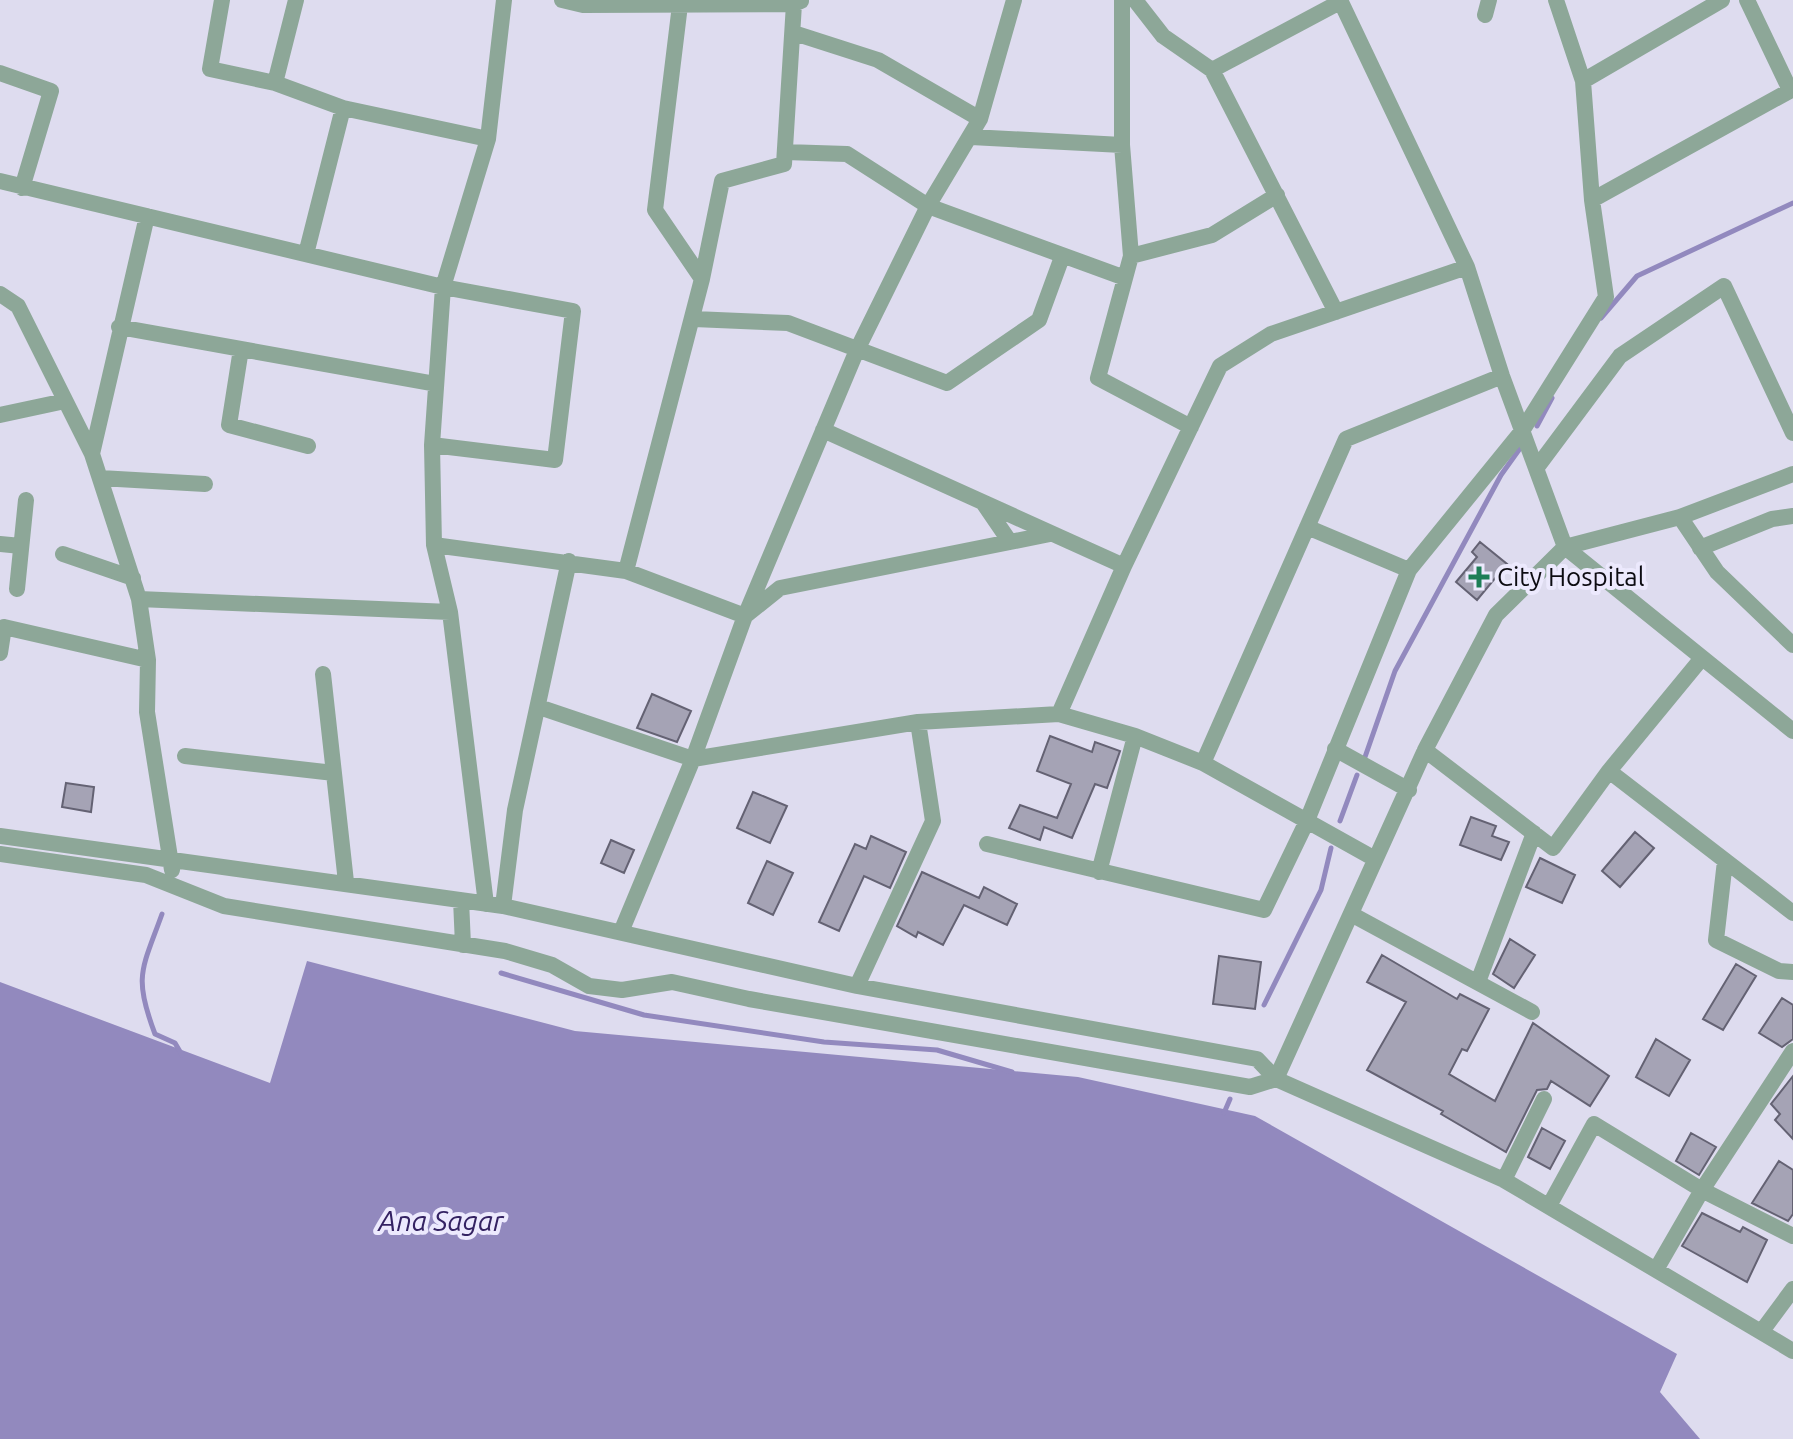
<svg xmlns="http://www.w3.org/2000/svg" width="1793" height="1439" font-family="Ubuntu,sans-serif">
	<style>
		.water { fill: #9289be }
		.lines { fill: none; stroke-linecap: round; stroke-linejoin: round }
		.stream { stroke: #9289be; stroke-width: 5 }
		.building { fill: #a5a3b5; stroke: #646273; stroke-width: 2 }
		.minor { stroke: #8da798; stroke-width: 16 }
		.poi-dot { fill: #1d7e57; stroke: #ece9fd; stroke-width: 3 }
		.labels { text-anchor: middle; stroke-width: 8; stroke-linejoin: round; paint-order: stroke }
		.poi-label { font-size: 26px; fill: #0d0c12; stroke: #ece9fd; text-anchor: start }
		.water-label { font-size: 28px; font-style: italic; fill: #342262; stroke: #ece9fd }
	</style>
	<rect width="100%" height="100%" fill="#dedcef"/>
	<!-- water -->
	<path class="water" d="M 307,961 L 575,1031 L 1078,1077 L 1255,1116 L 1677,1354 L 1660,1392 L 1700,1439 L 0,1439 L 0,982 L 270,1083 Z"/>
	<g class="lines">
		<!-- stream -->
		<path class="stream" d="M 1601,318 L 1637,276 L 1793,203
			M 1537,426 L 1552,398
			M 1365,757 L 1395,671 L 1501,475 L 1521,447
			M 1340,821 L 1357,775
			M 162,914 C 142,970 133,976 155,1034 L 175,1043 L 182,1055
			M 501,973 L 644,1015 L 824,1042 L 937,1050 L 1012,1072
			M 1264,1005 L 1321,890 L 1331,848
			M 1224,1113 L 1230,1099"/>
	</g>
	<!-- building -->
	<path class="building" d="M 1480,542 L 1507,564 L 1477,600 L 1456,582 L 1477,557 L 1472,552 Z
		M 652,694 L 691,711 L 677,742 L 637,728 Z
		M 1050,736 L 1092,752 L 1095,742 L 1120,751 L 1107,788 L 1095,784 L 1072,838 L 1044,827 L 1040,840 L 1009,828 L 1020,805 L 1057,818 L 1071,784 L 1037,771 Z
		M 66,783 L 94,787 L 91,812 L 62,807 Z
		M 753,792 L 787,806 L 770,843 L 737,828 Z
		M 1471,817 L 1496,826 L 1492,836 L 1509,842 L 1501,860 L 1460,845 Z
		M 1635,832 L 1654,848 L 1620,887 L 1602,871 Z
		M 871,836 L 906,852 L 890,888 L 864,876 L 839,931 L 819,922 L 855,844 L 866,849 Z
		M 611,840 L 634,850 L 624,873 L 601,863 Z
		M 1540,858 L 1575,875 L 1562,903 L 1526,887 Z
		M 767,861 L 793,873 L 773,915 L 748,903 Z
		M 922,872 L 979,898 L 984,887 L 1017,904 L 1007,925 L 964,905 L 943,945 L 918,932 L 916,937 L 897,926 Z
		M 1510,939 L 1535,955 L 1514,988 L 1493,974 Z
		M 1382,955 L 1457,999 L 1460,994 L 1489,1009 L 1467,1051 L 1462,1049 L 1449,1074 L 1495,1101 L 1533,1023 L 1609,1076 L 1590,1106 L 1551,1081 L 1547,1089 L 1537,1090 L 1506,1152 L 1441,1114 L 1443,1111 L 1367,1070 L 1406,1002 L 1367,982 Z
		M 1219,956 L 1261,962 L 1255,1009 L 1213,1004 Z
		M 1736,964 L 1756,976 L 1723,1030 L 1703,1019 Z
		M 1782,998 L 1793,1005 L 1793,1039 L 1782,1047 L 1759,1033 Z
		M 1656,1039 L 1690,1060 L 1669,1096 L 1636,1077 Z
		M 1793,1076 L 1793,1139 L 1775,1120 L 1780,1114 L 1771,1104 Z
		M 1542,1128 L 1565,1141 L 1550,1169 L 1528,1157 Z
		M 1691,1133 L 1716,1147 L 1699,1175 L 1676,1161 Z
		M 1779,1161 L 1793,1170 L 1793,1214 L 1788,1221 L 1752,1203 Z
		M 1702,1213 L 1740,1232 L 1743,1227 L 1767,1240 L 1747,1282 L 1682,1246 Z"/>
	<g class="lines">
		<!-- minor -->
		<path class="minor" d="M 222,0 L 210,69 L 275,83 L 343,108 L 488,139
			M 562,0 L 583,5 L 794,4 L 801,1
			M 1122,0 L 1122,145 L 1131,256 L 1098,378 L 1191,427
			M 1135,0 L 1163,36 L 1212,70
			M 1340,0 L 1467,267 L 1502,376 L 1565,547 L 1793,731
			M 1747,0 L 1790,90
			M 1485,15 L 1489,0
			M 794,33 L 878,60 L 980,119
			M 0,73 L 51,91 L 22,188
			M 1583,81 L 1722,0
			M 275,83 L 296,0
			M 971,137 L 1122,145
			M 785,152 L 847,154 L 928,206 L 1125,278
			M 0,181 L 443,287 L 573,311 L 555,460 L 432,445
			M 1592,200 L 1793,89
			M 306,254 L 343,108
			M 1131,256 L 1212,235 L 1277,195
			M 702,279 L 722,181 L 784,164 L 794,4
			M 0,294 L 18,306 L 92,454 L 139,599 L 148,660 L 147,712 L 172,870
			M 1336,312 L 1212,70 L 1340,2
			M 694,319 L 788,323 L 947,383 L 1039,320 L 1062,257
			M 119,327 L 436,384
			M 241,349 L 229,425 L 308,446
			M 0,415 L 65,401
			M 823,430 L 1124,566
			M 92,454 L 147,216
			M 1538,466 L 1620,356 L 1724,286 L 1793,433
			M 100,478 L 205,484
			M 984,504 L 1010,542
			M 1680,517 L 1717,572 L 1793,645
			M 1307,527 L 1409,570
			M 0,544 L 21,546
			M 434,545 L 626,571 L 745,616 L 780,588 L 1050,534
			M 1700,548 L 1772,519 L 1793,516
			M 63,554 L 133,578
			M 626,571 L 702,279 L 655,210 L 680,5
			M 17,589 L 26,500
			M 139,599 L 450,612
			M 0,653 L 4,627 L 148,660
			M 323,674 L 346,882
			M 539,707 L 693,759 L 918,722 L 1059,714 L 1135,736 L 1203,763 L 1375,859
			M 1059,714 L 1124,566 L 1220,366 L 1271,334 L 1467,267
			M 1335,749 L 1409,790
			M 1425,750 L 1553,848 L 1609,771 L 1793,913
			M 185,756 L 334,773
			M 1203,763 L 1346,439 L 1502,376
			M 1609,771 L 1702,658
			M 0,836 L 503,906 L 857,986 L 1257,1059 L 1276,1079 L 1504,1180 L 1793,1351
			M 987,844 L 1264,910 L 1306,823 L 1409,570 L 1522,431 L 1606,297 L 1592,200 L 1583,81 L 1556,0
			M 0,854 L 146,875 L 224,906 L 505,951 L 552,965 L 589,986 L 622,990 L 672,982 L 749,999 L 1250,1087 L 1276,1079 L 1425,750 L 1496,615 L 1565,547 L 1680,517 L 1793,474
			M 1725,861 L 1716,940 L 1779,971 L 1793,972
			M 1099,872 L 1135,736
			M 461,900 L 463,945
			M 486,904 L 450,612 L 434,545 L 432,445 L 443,287 L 488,139 L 504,0
			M 503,906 L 515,810 L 569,561
			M 1351,914 L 1532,1012
			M 621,932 L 693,759 L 745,616 L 857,350 L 928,206 L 980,119 L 1014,0
			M 1478,982 L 1534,833
			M 857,986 L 933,821 L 918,722
			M 1504,1180 L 1544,1099
			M 1549,1206 L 1594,1124 L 1702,1190 L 1793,1236
			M 1657,1268 L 1702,1190 L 1793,1051
			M 1762,1331 L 1793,1289"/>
	</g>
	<!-- markers -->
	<path class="poi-dot" d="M1475 565h8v8h8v8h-8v8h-8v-8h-8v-8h8z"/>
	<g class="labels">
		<!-- poi labels -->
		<g class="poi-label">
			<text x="1497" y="586">City Hospital</text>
		</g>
		<!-- water labels -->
		<g class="water-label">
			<text x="441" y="1231">Ana Sagar</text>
		</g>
	</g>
</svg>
